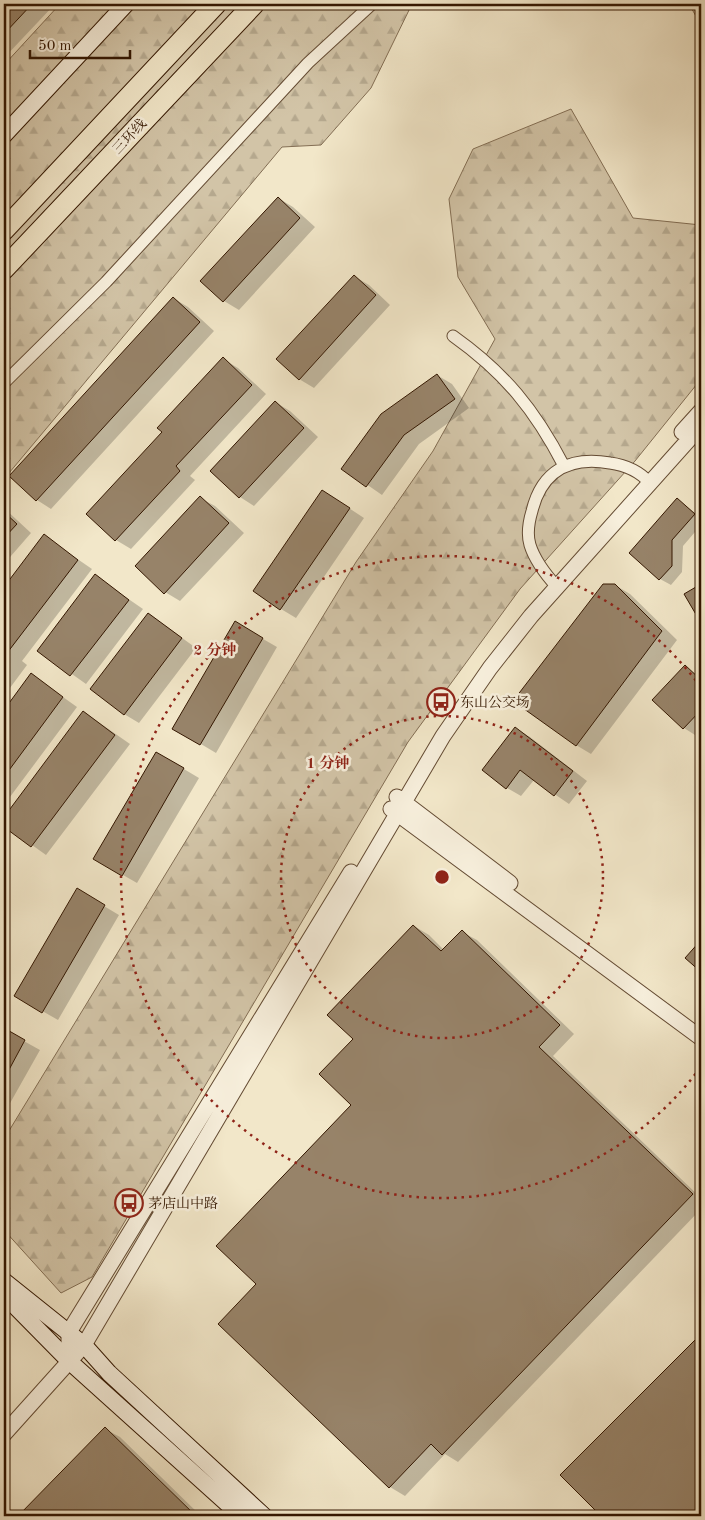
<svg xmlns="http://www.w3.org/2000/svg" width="705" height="1520" font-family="'Old Standard TT','Noto Serif SC',serif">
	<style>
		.forest { fill: url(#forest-firs); stroke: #836e54 }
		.shadow { fill: #0003 }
		.building { fill: #978369; stroke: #341701 }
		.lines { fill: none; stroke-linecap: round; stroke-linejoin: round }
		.minor-casing { stroke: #644b33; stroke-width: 13 }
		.tertiary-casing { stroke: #644b33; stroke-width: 17 }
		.secondary-casing { stroke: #341701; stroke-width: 18 }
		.trunk-casing { stroke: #341701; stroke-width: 22 }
		.minor { stroke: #f7efdc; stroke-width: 11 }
		.tertiary { stroke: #f7efdc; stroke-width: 15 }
		.secondary { stroke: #f7efdc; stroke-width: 16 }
		.trunk { stroke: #f2e7c9; stroke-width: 20 }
		.ring { fill: none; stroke: #8f2418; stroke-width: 2.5; stroke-dasharray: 2.5 5 }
		.labels { text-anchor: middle; stroke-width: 5; stroke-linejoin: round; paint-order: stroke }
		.street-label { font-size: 14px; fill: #341701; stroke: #f7efdc }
		.poi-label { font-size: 14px; fill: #341701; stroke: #f7efdc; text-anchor: start }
		.centre { fill: #8f2418; stroke: #f7efdc; stroke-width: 2.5 }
		.ring-label { font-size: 15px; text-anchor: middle; font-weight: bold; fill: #8f2418; stroke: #f7efdc; stroke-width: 5; stroke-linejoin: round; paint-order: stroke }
	</style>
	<defs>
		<pattern id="forest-firs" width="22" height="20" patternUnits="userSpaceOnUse" patternTransform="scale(1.25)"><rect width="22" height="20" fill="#d2c4a7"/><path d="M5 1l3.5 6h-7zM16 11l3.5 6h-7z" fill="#b5a88e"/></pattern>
	</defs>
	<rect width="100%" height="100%" fill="#f2e7c9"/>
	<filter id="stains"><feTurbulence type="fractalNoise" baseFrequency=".004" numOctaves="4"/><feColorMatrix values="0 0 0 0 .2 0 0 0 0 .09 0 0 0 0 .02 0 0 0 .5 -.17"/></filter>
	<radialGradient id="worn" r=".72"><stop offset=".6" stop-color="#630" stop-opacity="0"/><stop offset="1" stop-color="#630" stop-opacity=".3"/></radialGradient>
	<!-- forest -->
	<path class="forest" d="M 60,4 L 412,4 L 371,88 L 321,145 L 282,147 L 4,479 L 4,65 Z
		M 690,4 L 701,4 L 701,25 L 689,4 Z
		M 571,109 L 633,218 L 701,225 L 701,379 L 635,461 L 520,589 L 408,742 L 92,1277 L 61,1293 L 4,1230 L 4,1139 L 356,562 L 433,451 L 495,339 L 458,277 L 449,199 L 473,149 Z"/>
	<!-- shadow -->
	<path class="shadow" d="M 4,4 L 55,4 L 4,58 Z
		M 278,198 L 293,207 L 315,227 L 239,310 L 224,301 Z
		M 354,276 L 369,285 L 390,305 L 314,388 L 299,379 Z
		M 173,298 L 188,307 L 214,331 L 51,509 L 37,500 L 10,476 Z
		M 223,359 L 238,368 L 266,394 L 190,476 L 195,480 L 131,549 L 116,540 L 164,432 Z
		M 437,375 L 452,384 L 469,408 L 419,444 L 382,495 L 343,468 Z
		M 275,402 L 290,411 L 318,437 L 254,506 L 240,497 Z
		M 701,476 L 701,483 L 697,480 Z
		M 323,491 L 364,518 L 296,618 L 281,609 Z
		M 200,498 L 215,506 L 244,533 L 180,601 L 165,592 Z
		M 677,500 L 701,517 L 701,525 L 683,546 L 682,572 L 671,585 L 660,579 Z
		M 4,508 L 31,533 L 4,564 Z
		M 44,536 L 92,569 L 22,661 L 27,665 L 4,696 L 4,589 Z
		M 95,576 L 143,609 L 86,684 L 38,650 Z
		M 615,585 L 630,594 L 677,640 L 591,754 L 576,745 Z
		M 149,614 L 196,648 L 139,723 L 124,714 Z
		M 235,623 L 277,647 L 216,753 L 174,728 Z
		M 685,666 L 701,678 L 701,728 L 695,735 L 684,728 L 654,700 Z
		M 32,675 L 77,707 L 4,805 L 4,712 Z
		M 84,712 L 130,744 L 46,855 L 4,825 L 4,819 Z
		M 515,728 L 530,737 L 587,781 L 569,804 L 534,780 L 521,796 L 507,788 Z
		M 157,753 L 199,778 L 137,883 L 95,859 Z
		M 4,879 L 8,882 L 4,887 Z
		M 77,890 L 119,915 L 58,1020 L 16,996 Z
		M 414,926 L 429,935 L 444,950 L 462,932 L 477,940 L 574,1034 L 553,1056 L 701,1198 L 701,1209 L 458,1462 L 445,1454 L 405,1496 L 390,1487 L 219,1324 L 257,1284 L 352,1105 L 354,1039 Z
		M 4,1030 L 40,1050 L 9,1105 L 4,1110 Z
		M 701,1336 L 701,1516 L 590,1516 L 597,1510 L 562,1475 Z
		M 105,1429 L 120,1437 L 201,1516 L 20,1516 Z"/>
	<!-- building -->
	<path class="building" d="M 4,4 L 32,4 L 4,34 Z
		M 278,197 L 300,218 L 223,302 L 200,281 Z
		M 354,275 L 376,295 L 299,380 L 276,359 Z
		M 173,297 L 200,322 L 36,501 L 9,476 Z
		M 223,357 L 252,385 L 176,466 L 180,471 L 115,541 L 86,514 L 162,432 L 157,428 Z
		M 437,374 L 455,399 L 404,435 L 366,487 L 341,469 L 381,414 Z
		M 275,401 L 304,428 L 239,498 L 210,471 Z
		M 322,490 L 350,508 L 280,610 L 253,591 Z
		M 200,496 L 229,523 L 164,594 L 135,566 Z
		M 677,498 L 695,514 L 672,540 L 672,566 L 659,580 L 629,553 Z
		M 4,512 L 17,524 L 4,538 Z
		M 44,534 L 78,560 L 4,657 L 4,587 Z
		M 95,574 L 129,600 L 70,676 L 37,651 Z
		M 603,584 L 615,584 L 662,631 L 576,746 L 513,701 Z
		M 701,584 L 701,623 L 684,594 Z
		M 148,613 L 182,638 L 124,715 L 90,689 Z
		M 235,621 L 263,638 L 200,745 L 172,729 Z
		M 685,665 L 701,680 L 701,710 L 683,729 L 652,700 Z
		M 31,673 L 63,697 L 4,777 L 4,710 Z
		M 83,711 L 115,735 L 31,847 L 4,827 L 4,817 Z
		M 515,727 L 573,771 L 554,796 L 520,770 L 506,789 L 482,770 Z
		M 156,752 L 184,768 L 122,876 L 93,859 Z
		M 77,888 L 105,905 L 42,1013 L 14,996 Z
		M 413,925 L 441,951 L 462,930 L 560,1025 L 539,1047 L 693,1194 L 442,1455 L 431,1444 L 389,1488 L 218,1324 L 256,1284 L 216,1246 L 351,1105 L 319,1074 L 353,1039 L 327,1015 Z
		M 701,940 L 701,972 L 685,958 Z
		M 4,1028 L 25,1040 L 4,1079 Z
		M 701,1334 L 701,1516 L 589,1516 L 595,1510 L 560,1475 Z
		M 105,1427 L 196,1516 L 18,1516 Z"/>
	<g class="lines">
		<defs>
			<path id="minor" d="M 453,336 C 505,373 535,410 564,466
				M 4,383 L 106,282 L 308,63 L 372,4
				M 557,587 C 547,576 535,561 530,545 C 527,535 529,521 532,511 C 542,470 570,456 610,463 C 625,465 640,472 650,483"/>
			<path id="tertiary" d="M 682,432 L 701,411
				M 397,797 L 510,883
				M 391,809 L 701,1038
				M 69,1361 L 69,1332 L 351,872
				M 4,1434 L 84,1345 L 443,736 L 490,668 L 531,616 L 701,426"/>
			<path id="secondary" d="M 4,135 L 126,4
				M 4,1281 L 84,1345 L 109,1373 L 264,1516
				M 4,1295 L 69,1361 L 241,1516"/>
			<path id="trunk" d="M 4,230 L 216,4
				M 4,269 L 254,4"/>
		</defs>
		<!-- minor casing -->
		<use href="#minor" class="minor-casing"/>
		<!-- tertiary casing -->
		<use href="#tertiary" class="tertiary-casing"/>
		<!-- secondary casing -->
		<use href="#secondary" class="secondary-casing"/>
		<!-- trunk casing -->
		<use href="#trunk" class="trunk-casing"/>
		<!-- minor -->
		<use href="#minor" class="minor"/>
		<!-- tertiary -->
		<use href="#tertiary" class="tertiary"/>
		<!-- secondary -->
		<use href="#secondary" class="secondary"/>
		<!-- trunk -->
		<use href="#trunk" class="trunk"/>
	</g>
	<!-- distance rings -->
	<g class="ring">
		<circle cx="442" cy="877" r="161"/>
		<path d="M700 1068A321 321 0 1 1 700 686"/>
	</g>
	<!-- icons -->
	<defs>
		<symbol id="bus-ring" viewBox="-11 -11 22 22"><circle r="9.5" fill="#f7efdc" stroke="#8f2418" stroke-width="1.5"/><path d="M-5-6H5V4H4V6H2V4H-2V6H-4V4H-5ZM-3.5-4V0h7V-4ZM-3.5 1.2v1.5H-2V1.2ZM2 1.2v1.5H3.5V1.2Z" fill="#8f2418"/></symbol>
	</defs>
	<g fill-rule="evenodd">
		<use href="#bus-ring" x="425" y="686" width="32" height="32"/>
		<use href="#bus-ring" x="113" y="1187" width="32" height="32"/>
	</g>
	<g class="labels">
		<!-- street labels -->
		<g class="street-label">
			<text transform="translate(129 136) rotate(-47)" y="5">三环线</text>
		</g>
		<!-- poi labels -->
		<g class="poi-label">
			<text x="460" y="707">东山公交场</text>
			<text x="148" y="1208">茅店山中路</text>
		</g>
	</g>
	<circle cx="442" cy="877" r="8" class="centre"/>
	<g class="ring-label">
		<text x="215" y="655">2 分钟</text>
		<text x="328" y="768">1 分钟</text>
	</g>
	<!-- margin -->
	<rect width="705" height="1520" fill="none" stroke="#f2e7c9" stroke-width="20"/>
	<rect x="5" y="5" width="695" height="1510" fill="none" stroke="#341701" stroke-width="2.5"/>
	<rect x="10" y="10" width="685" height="1500" fill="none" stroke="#341701"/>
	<!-- scale -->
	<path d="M30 50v8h100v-8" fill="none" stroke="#341701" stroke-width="2.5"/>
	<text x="38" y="50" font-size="15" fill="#341701" stroke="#f7efdc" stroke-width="4" paint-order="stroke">50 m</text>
	<rect width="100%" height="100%" filter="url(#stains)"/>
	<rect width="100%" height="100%" fill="url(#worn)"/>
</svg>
